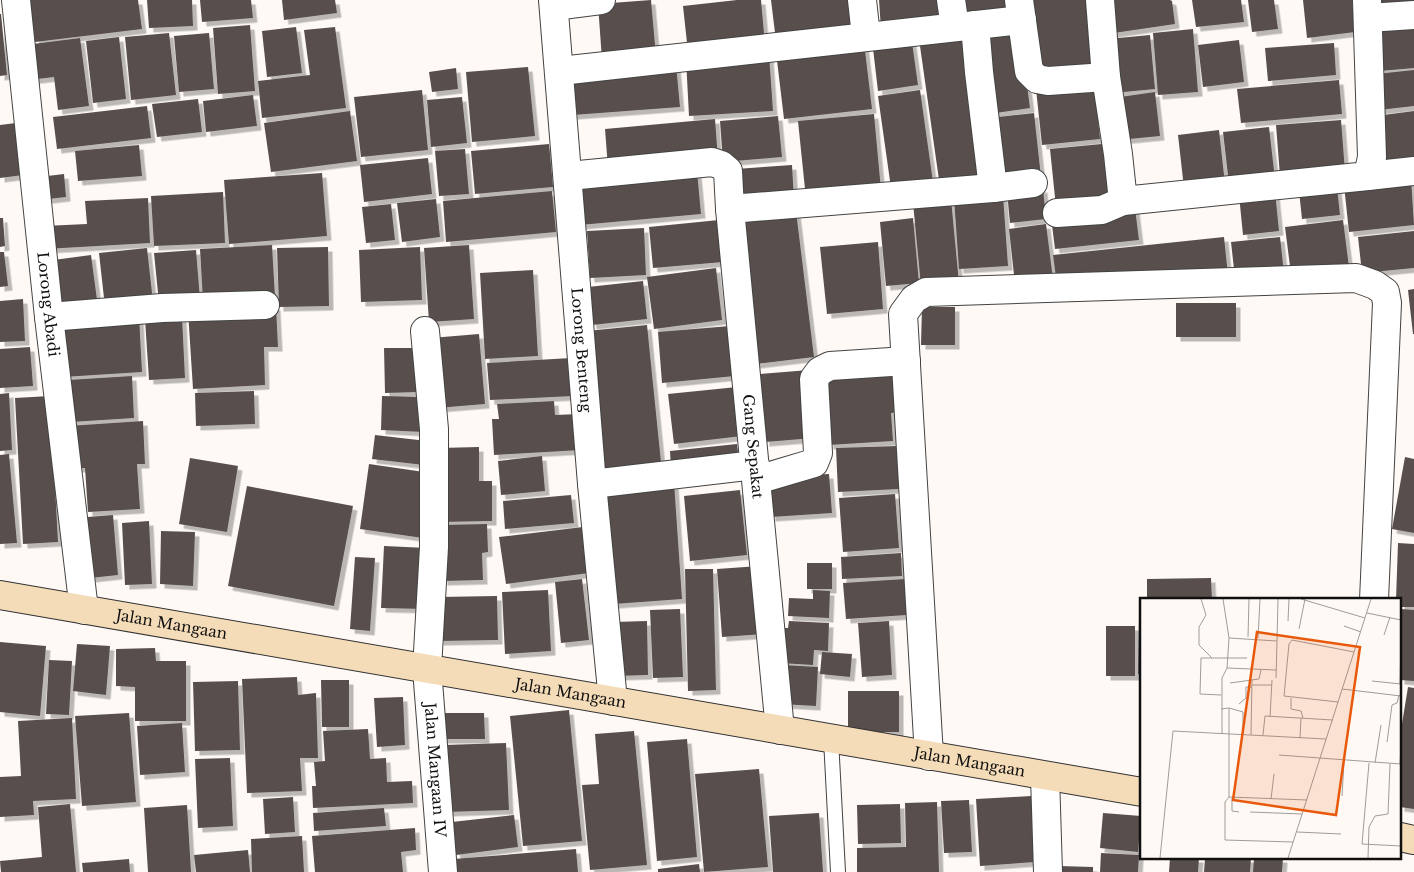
<svg xmlns="http://www.w3.org/2000/svg" width="1414" height="872" font-family="'Libre Baskerville',serif">
	<style>
		.building { fill: #584f4e; filter: url(#shadow) }
		.lines { fill: none; stroke-linecap: round; stroke-linejoin: round }
		.lane-casing { stroke: #434343; stroke-width: 16 }
		.street-casing { stroke: #434343; stroke-width: 30 }
		.secondary-casing { stroke: #323232; stroke-width: 30 }
		.lane { stroke: #fff; stroke-width: 14 }
		.street { stroke: #fff; stroke-width: 28 }
		.secondary { stroke: #f5dcb9; stroke-width: 28 }
		.labels { text-anchor: middle; stroke-width: 5; stroke-linejoin: round; paint-order: stroke }
		.street-label { font-size: 15px; fill: #101010; stroke: #fff }
		.inset-road { fill: none; stroke: #9f9c99; stroke-width: 1 }
		.view { fill: #e8590c; fill-opacity: 0.15; stroke: #e8590c; stroke-width: 2.5 }
		.inset-edge { fill: none; stroke: #101010; stroke-width: 2.5 }
	</style>
	<defs>
		<filter id="shadow"><feDropShadow dx="4.5" dy="4.5" stdDeviation="0" flood-color="#0004"/></filter>
	</defs>
	<rect width="100%" height="100%" fill="#fef9f5"/>
	<!-- building -->
	<path class="building" d="M 30,0 L 138,0 L 142,29 L 35,42 Z
		M 147,0 L 192,0 L 193,26 L 149,28 Z
		M 200,0 L 251,0 L 253,18 L 202,22 Z
		M 282,0 L 335,0 L 337,13 L 284,20 Z
		M 651,0 L 656,56 L 602,60 L 598,4 Z
		M 737,0 L 761,0 L 765,44 L 688,52 L 683,6 Z
		M 771,0 L 855,0 L 860,30 L 776,41 Z
		M 879,0 L 940,0 L 942,23 L 881,29 Z
		M 955,0 L 1011,0 L 1014,17 L 958,24 Z
		M 1023,0 L 1090,0 L 1093,21 L 1087,22 L 1093,73 L 1040,79 Z
		M 1106,0 L 1170,0 L 1172,1 L 1175,24 L 1107,34 Z
		M 1192,0 L 1241,0 L 1244,22 L 1196,27 Z
		M 1248,0 L 1274,0 L 1278,29 L 1252,32 Z
		M 1303,0 L 1352,0 L 1355,32 L 1307,38 Z
		M 1375,0 L 1414,0 L 1414,2 L 1375,5 Z
		M 0,14 L 1,14 L 7,75 L 0,76 Z
		M 1414,21 L 1414,68 L 1380,71 L 1374,25 Z
		M 1019,24 L 1030,108 L 989,114 L 978,29 Z
		M 250,25 L 255,91 L 218,94 L 213,28 Z
		M 296,27 L 302,73 L 267,77 L 262,31 Z
		M 335,27 L 346,108 L 262,118 L 258,81 L 310,75 L 304,30 Z
		M 1193,29 L 1198,92 L 1158,95 L 1153,33 Z
		M 169,33 L 176,95 L 131,100 L 125,37 Z
		M 209,33 L 214,89 L 179,92 L 174,36 Z
		M 962,33 L 983,181 L 940,187 L 919,39 Z
		M 911,35 L 918,85 L 878,91 L 872,40 Z
		M 1150,35 L 1155,89 L 1113,93 L 1108,39 Z
		M 119,37 L 126,99 L 93,103 L 86,41 Z
		M 80,38 L 89,106 L 58,110 L 54,77 L 29,80 L 25,45 Z
		M 1239,40 L 1244,82 L 1203,87 L 1198,45 Z
		M 864,42 L 872,109 L 784,119 L 776,52 Z
		M 1334,43 L 1336,75 L 1268,81 L 1265,48 Z
		M 769,54 L 773,111 L 689,116 L 686,59 Z
		M 676,64 L 680,107 L 573,115 L 570,72 Z
		M 528,67 L 535,136 L 472,142 L 466,72 Z
		M 456,68 L 458,89 L 432,92 L 429,72 Z
		M 1414,70 L 1414,106 L 1379,110 L 1376,74 Z
		M 1339,80 L 1342,114 L 1241,123 L 1237,89 Z
		M 1094,83 L 1100,139 L 1042,145 L 1036,89 Z
		M 422,90 L 428,150 L 361,157 L 354,97 Z
		M 920,90 L 933,182 L 891,188 L 878,96 Z
		M 1155,92 L 1160,136 L 1119,140 L 1113,98 Z
		M 253,95 L 257,126 L 206,132 L 203,101 Z
		M 462,97 L 467,143 L 431,147 L 427,100 Z
		M 198,99 L 202,132 L 157,137 L 152,104 Z
		M 147,106 L 151,138 L 57,149 L 53,117 Z
		M 350,111 L 357,161 L 271,172 L 264,123 Z
		M 1414,111 L 1414,168 L 1382,172 L 1376,116 Z
		M 1034,113 L 1041,177 L 997,182 L 990,118 Z
		M 874,114 L 881,190 L 846,193 L 845,186 L 805,189 L 798,121 Z
		M 778,116 L 782,157 L 723,162 L 720,121 Z
		M 715,119 L 718,159 L 608,168 L 605,129 Z
		M 1341,120 L 1345,171 L 1280,176 L 1276,125 Z
		M 16,123 L 23,175 L 0,178 L 0,125 Z
		M 1269,127 L 1275,179 L 1229,185 L 1223,132 Z
		M 1219,130 L 1225,184 L 1184,188 L 1178,135 Z
		M 1112,143 L 1117,201 L 1056,207 L 1050,149 Z
		M 549,144 L 553,187 L 475,194 L 471,151 Z
		M 139,145 L 142,176 L 78,181 L 75,151 Z
		M 465,149 L 469,194 L 439,196 L 435,151 Z
		M 428,158 L 432,194 L 364,202 L 360,165 Z
		M 792,165 L 794,200 L 739,205 L 736,169 Z
		M 697,171 L 701,214 L 580,225 L 576,183 Z
		M 322,173 L 327,236 L 229,244 L 224,180 Z
		M 64,174 L 66,197 L 40,200 L 39,177 Z
		M 1411,178 L 1414,225 L 1349,232 L 1344,185 Z
		M 1337,187 L 1340,215 L 1302,219 L 1299,191 Z
		M 1043,188 L 1046,219 L 1010,223 L 1007,192 Z
		M 552,191 L 556,232 L 446,242 L 443,201 Z
		M 1275,191 L 1279,231 L 1243,235 L 1239,195 Z
		M 223,192 L 225,243 L 154,246 L 151,196 Z
		M 1003,195 L 1008,266 L 959,269 L 954,198 Z
		M 148,198 L 150,243 L 45,249 L 44,226 L 87,224 L 85,201 Z
		M 436,199 L 440,237 L 402,242 L 397,203 Z
		M 951,199 L 959,283 L 921,286 L 913,203 Z
		M 391,204 L 395,240 L 366,243 L 362,207 Z
		M 1135,208 L 1139,240 L 1055,249 L 1051,217 Z
		M 796,211 L 814,357 L 755,364 L 738,217 Z
		M 0,218 L 3,218 L 5,246 L 0,247 Z
		M 913,218 L 919,283 L 886,286 L 880,222 Z
		M 719,220 L 723,262 L 653,268 L 649,227 Z
		M 1343,220 L 1349,267 L 1291,274 L 1285,227 Z
		M 1046,224 L 1053,279 L 1015,284 L 1009,229 Z
		M 644,228 L 646,275 L 590,278 L 587,231 Z
		M 1414,231 L 1414,268 L 1362,273 L 1358,237 Z
		M 1224,237 L 1228,275 L 1057,285 L 1053,255 Z
		M 1280,237 L 1284,273 L 1235,278 L 1231,242 Z
		M 878,242 L 883,309 L 827,314 L 820,247 Z
		M 272,245 L 275,297 L 203,301 L 200,249 Z
		M 469,245 L 474,319 L 429,322 L 424,248 Z
		M 328,247 L 329,306 L 279,307 L 277,248 Z
		M 420,247 L 422,300 L 361,302 L 359,250 Z
		M 147,248 L 153,302 L 105,307 L 99,253 Z
		M 196,250 L 200,299 L 159,303 L 154,253 Z
		M 0,252 L 4,252 L 8,286 L 0,287 Z
		M 91,255 L 98,307 L 53,313 L 46,261 Z
		M 716,268 L 722,320 L 654,329 L 647,277 Z
		M 533,270 L 538,356 L 485,359 L 480,273 Z
		M 643,281 L 647,319 L 592,325 L 588,287 Z
		M 1414,289 L 1414,334 L 1413,334 L 1408,290 Z
		M 23,299 L 25,341 L 0,342 L 0,301 Z
		M 1176,303 L 1236,303 L 1236,337 L 1176,337 Z
		M 276,306 L 278,347 L 264,347 L 265,385 L 193,389 L 188,311 Z
		M 922,307 L 955,307 L 955,345 L 921,345 Z
		M 139,316 L 142,372 L 63,377 L 60,321 Z
		M 182,317 L 185,378 L 149,380 L 145,319 Z
		M 647,325 L 662,472 L 602,478 L 587,331 Z
		M 730,326 L 735,376 L 662,383 L 658,332 Z
		M 479,334 L 485,404 L 437,408 L 431,338 Z
		M 30,347 L 33,386 L 0,388 L 0,349 Z
		M 384,348 L 417,348 L 418,392 L 385,393 Z
		M 571,358 L 573,396 L 490,400 L 487,363 Z
		M 809,370 L 814,438 L 765,442 L 760,374 Z
		M 897,373 L 899,412 L 891,413 L 893,441 L 829,445 L 824,378 Z
		M 132,376 L 134,418 L 71,422 L 68,380 Z
		M 737,387 L 742,436 L 674,444 L 668,394 Z
		M 254,391 L 255,424 L 196,426 L 195,393 Z
		M 9,393 L 12,450 L 0,451 L 0,394 Z
		M 50,396 L 58,542 L 23,544 L 15,398 Z
		M 382,396 L 424,397 L 423,432 L 381,430 Z
		M 554,401 L 555,415 L 579,414 L 581,450 L 494,455 L 492,419 L 499,419 L 497,404 Z
		M 143,421 L 145,464 L 137,464 L 140,509 L 88,512 L 85,468 L 70,468 L 68,426 Z
		M 375,435 L 427,441 L 424,465 L 372,459 Z
		M 737,444 L 739,462 L 671,468 L 670,451 Z
		M 897,446 L 899,489 L 838,492 L 836,448 Z
		M 479,447 L 479,481 L 492,481 L 492,521 L 439,522 L 439,448 Z
		M 9,454 L 17,543 L 0,544 L 0,455 Z
		M 542,456 L 545,491 L 501,495 L 498,461 Z
		M 1405,457 L 1414,459 L 1414,533 L 1392,529 Z
		M 190,458 L 238,466 L 227,532 L 179,524 Z
		M 369,464 L 431,473 L 423,538 L 360,529 Z
		M 829,474 L 832,513 L 771,517 L 769,477 Z
		M 674,482 L 682,599 L 614,604 L 606,486 Z
		M 247,486 L 353,506 L 334,606 L 228,586 Z
		M 740,490 L 747,555 L 690,561 L 684,496 Z
		M 895,494 L 899,548 L 843,552 L 839,498 Z
		M 571,495 L 574,523 L 505,529 L 503,501 Z
		M 113,515 L 118,575 L 81,579 L 75,518 Z
		M 149,521 L 152,584 L 125,585 L 122,523 Z
		M 487,524 L 488,552 L 482,553 L 483,580 L 443,581 L 440,525 Z
		M 583,527 L 589,573 L 506,584 L 499,537 Z
		M 161,531 L 195,532 L 193,586 L 160,584 Z
		M 1398,543 L 1414,544 L 1414,607 L 1400,607 L 1400,600 L 1396,600 Z
		M 384,546 L 427,548 L 425,609 L 381,608 Z
		M 901,553 L 902,576 L 842,579 L 841,557 Z
		M 355,557 L 375,558 L 370,631 L 350,629 Z
		M 807,563 L 832,563 L 832,589 L 807,589 Z
		M 759,566 L 765,634 L 722,637 L 717,569 Z
		M 685,569 L 713,569 L 716,690 L 688,691 Z
		M 1211,578 L 1212,600 L 1147,600 L 1147,579 Z
		M 582,579 L 589,640 L 561,643 L 555,582 Z
		M 905,579 L 907,615 L 846,619 L 843,583 Z
		M 548,590 L 551,651 L 505,654 L 502,592 Z
		M 813,590 L 830,591 L 829,618 L 788,616 L 789,598 L 813,599 Z
		M 497,596 L 498,640 L 439,641 L 438,597 Z
		M 680,609 L 683,677 L 653,678 L 650,610 Z
		M 1401,609 L 1414,610 L 1414,681 L 1400,680 Z
		M 1139,619 L 1142,619 L 1142,674 L 1138,674 Z
		M 647,621 L 648,675 L 615,676 L 614,622 Z
		M 789,621 L 829,623 L 828,651 L 814,650 L 813,665 L 780,663 L 782,628 L 788,628 Z
		M 889,621 L 892,675 L 862,677 L 858,623 Z
		M 1106,626 L 1135,626 L 1135,676 L 1106,676 Z
		M 0,642 L 46,646 L 40,716 L 0,712 Z
		M 77,644 L 110,646 L 106,695 L 73,691 Z
		M 155,648 L 156,661 L 186,661 L 186,721 L 135,721 L 135,687 L 116,686 L 116,649 Z
		M 822,652 L 852,654 L 850,677 L 820,674 Z
		M 49,660 L 72,661 L 69,715 L 46,714 Z
		M 783,665 L 818,667 L 816,706 L 781,704 Z
		M 297,677 L 298,695 L 316,693 L 318,758 L 300,758 L 302,791 L 247,793 L 242,679 Z
		M 321,680 L 349,680 L 349,727 L 322,727 Z
		M 238,681 L 240,750 L 195,751 L 193,682 Z
		M 1408,687 L 1414,688 L 1414,809 L 1400,807 L 1400,736 Z
		M 848,691 L 899,691 L 899,732 L 848,732 Z
		M 403,697 L 405,745 L 377,747 L 374,698 Z
		M 569,710 L 582,841 L 523,846 L 510,716 Z
		M 129,713 L 136,802 L 82,806 L 75,716 Z
		M 440,713 L 484,713 L 485,739 L 440,739 Z
		M 72,718 L 76,799 L 33,801 L 34,815 L 0,817 L 0,777 L 21,776 L 18,721 Z
		M 182,723 L 185,772 L 140,775 L 137,726 Z
		M 368,729 L 370,759 L 386,758 L 387,782 L 412,781 L 413,803 L 313,808 L 312,786 L 316,786 L 314,762 L 325,761 L 323,731 Z
		M 634,731 L 647,865 L 590,870 L 582,785 L 599,784 L 595,734 Z
		M 687,739 L 697,857 L 657,861 L 647,742 Z
		M 506,743 L 509,810 L 446,812 L 444,745 Z
		M 230,758 L 233,826 L 198,828 L 195,759 Z
		M 759,769 L 768,867 L 704,872 L 695,774 Z
		M 1031,796 L 1035,862 L 980,866 L 976,799 Z
		M 293,797 L 295,832 L 265,834 L 263,799 Z
		M 969,800 L 972,852 L 944,853 L 941,801 Z
		M 937,802 L 939,872 L 857,872 L 857,848 L 906,847 L 905,803 Z
		M 70,804 L 76,872 L 1,872 L 0,861 L 42,857 L 38,807 Z
		M 900,804 L 901,843 L 858,844 L 857,805 Z
		M 187,805 L 191,872 L 148,872 L 144,808 Z
		M 384,808 L 386,826 L 314,831 L 313,813 Z
		M 819,813 L 823,872 L 773,872 L 769,816 Z
		M 1103,813 L 1141,816 L 1138,852 L 1100,848 Z
		M 514,815 L 518,847 L 456,855 L 452,822 Z
		M 415,828 L 416,850 L 401,852 L 403,872 L 315,872 L 312,836 Z
		M 302,836 L 304,872 L 252,872 L 251,839 Z
		M 576,849 L 578,872 L 455,872 L 454,859 Z
		M 248,850 L 250,872 L 196,872 L 194,855 Z
		M 1101,853 L 1139,855 L 1138,872 L 1100,872 Z
		M 1170,858 L 1199,858 L 1198,872 L 1169,872 Z
		M 1205,858 L 1251,858 L 1250,872 L 1204,872 Z
		M 1254,858 L 1283,858 L 1282,872 L 1253,872 Z
		M 129,859 L 130,872 L 83,872 L 82,863 Z
		M 699,864 L 700,872 L 658,872 L 658,869 Z
		M 1059,866 L 1093,867 L 1093,872 L 1059,872 Z"/>
	<g class="lines">
		<defs>
			<path id="lane" d="M 831,739 L 838,872"/>
			<g id="street">
				<path id="s1" d="M 16,0 L 49,317 L 84,610"/>
				<path id="s2" d="M 553,0 L 592,484 L 613,701"/>
				<path d="M 862,0 L 866,36"/>
				<path d="M 951,0 L 955,27"/>
				<path d="M 1019,0 L 1029,71 L 1037,79 L 1048,81 L 1106,77"/>
				<path d="M 1100,0 L 1106,77 L 1118,154 L 1123,201"/>
				<path d="M 554,6 L 601,0"/>
				<path d="M 1368,18 L 1414,15"/>
				<path d="M 975,25 L 979,72 L 993,188"/>
				<path d="M 560,71 L 1022,20"/>
				<path id="s3" d="M 569,176 L 712,162 L 721,165 L 728,171 L 730,209 L 780,730"/>
				<path d="M 1368,176 L 1414,171"/>
				<path d="M 730,209 L 993,188 L 1033,183"/>
				<path d="M 1057,213 L 1102,210 L 1123,201 L 1368,176 L 1372,157 L 1367,0"/>
				<path d="M 49,317 L 162,308 L 265,305"/>
				<path id="s4" d="M 425,331 L 434,429 L 434,547 L 427,669 L 443,872"/>
				<path d="M 757,480 L 814,463 L 818,453 L 814,379 L 820,371 L 830,366 L 906,361"/>
				<path d="M 592,484 L 755,465"/>
				<path d="M 929,756 L 903,314 L 914,299 L 926,292 L 1356,278 L 1375,285 L 1385,292 L 1387,303 L 1374,600"/>
				<path d="M 1045,776 L 1048,872"/>
			</g>
			<g id="secondary">
				<path id="s5" d="M 0,595 L 1142,792"/>
				<path d="M 1400,837 L 1414,840"/>
			</g>
		</defs>
		<!-- lane casing -->
		<use href="#lane" class="lane-casing"/>
		<!-- street casing -->
		<use href="#street" class="street-casing"/>
		<!-- secondary casing -->
		<use href="#secondary" class="secondary-casing"/>
		<!-- lane -->
		<use href="#lane" class="lane"/>
		<!-- street -->
		<use href="#street" class="street"/>
		<!-- secondary -->
		<use href="#secondary" class="secondary"/>
	</g>
	<g class="labels">
		<!-- street labels -->
		<g class="street-label">
			<text dy="5" stroke="none"><textPath href="#s1" startOffset="306">Lorong Abadi</textPath></text>
			<text dy="5" stroke="none"><textPath href="#s2" startOffset="351">Lorong Benteng</textPath></text>
			<text dy="5" stroke="none"><textPath href="#s3" startOffset="439">Gang Sepakat</textPath></text>
			<text dy="5" stroke="none"><textPath href="#s5" startOffset="174">Jalan Mangaan</textPath></text>
			<text dy="5" stroke="none"><textPath href="#s5" startOffset="579">Jalan Mangaan</textPath></text>
			<text dy="5" stroke="none"><textPath href="#s5" startOffset="984">Jalan Mangaan</textPath></text>
			<text dy="5" stroke="none"><textPath href="#s4" startOffset="440">Jalan Mangaan IV</textPath></text>
		</g>
	</g>
	<!-- overview -->
	<g transform="translate(1140 598)">
		<rect width="261" height="261" fill="#fef9f5"/>
		<path class="inset-road" d="M 61,1 L 66,17 L 59,29 L 59,47 L 72,60M 161,1 L 225,20M 227,15 L 261,22M 148,23 L 149,1M 204,28 L 221,34M 159,31 L 165,1M 244,37 L 250,19M 108,39 L 109,1M 89,40 L 137,43 L 136,80M 118,40 L 120,1M 137,43 L 138,1M 87,70 L 136,72M 232,83 L 261,86M 90,85 L 119,81 L 121,72M 260,86 L 261,43M 112,87 L 132,87M 202,91 L 261,98M 81,97 L 60,96 L 61,60 L 107,60M 151,100 L 151,111 L 161,113 L 163,120M 198,104 L 144,98 L 149,46 L 152,42 L 214,54M 99,106 L 106,100 L 106,89 L 112,89M 89,110 L 103,114 L 103,136M 81,111 L 89,110 L 89,199M 130,119 L 132,82M 82,136 L 82,80 L 87,70 L 89,40 L 83,1M 111,137 L 112,81M 123,137 L 125,118 L 193,122M 160,140 L 161,120M 247,144 L 252,107 L 257,105 L 259,97M 139,157 L 261,166M 229,165 L 222,246 L 261,248M 235,165 L 241,127M 260,166 L 261,150M 202,198 L 204,164M 89,199 L 85,204 L 85,242 L 153,244M 89,199 L 167,202M 92,200 L 92,213 L 99,214M 131,201 L 134,176M 110,214 L 162,216M 157,234 L 201,236M 20,260 L 33,133 L 186,141M 148,260 L 231,1M 228,260 L 229,229 L 235,218 L 248,216 L 250,166"/>
		<path class="view" d="M 117,34 L 220,49 L 196,217 L 93,202 Z"/>
		<rect width="261" height="261" class="inset-edge"/>
	</g>
</svg>
